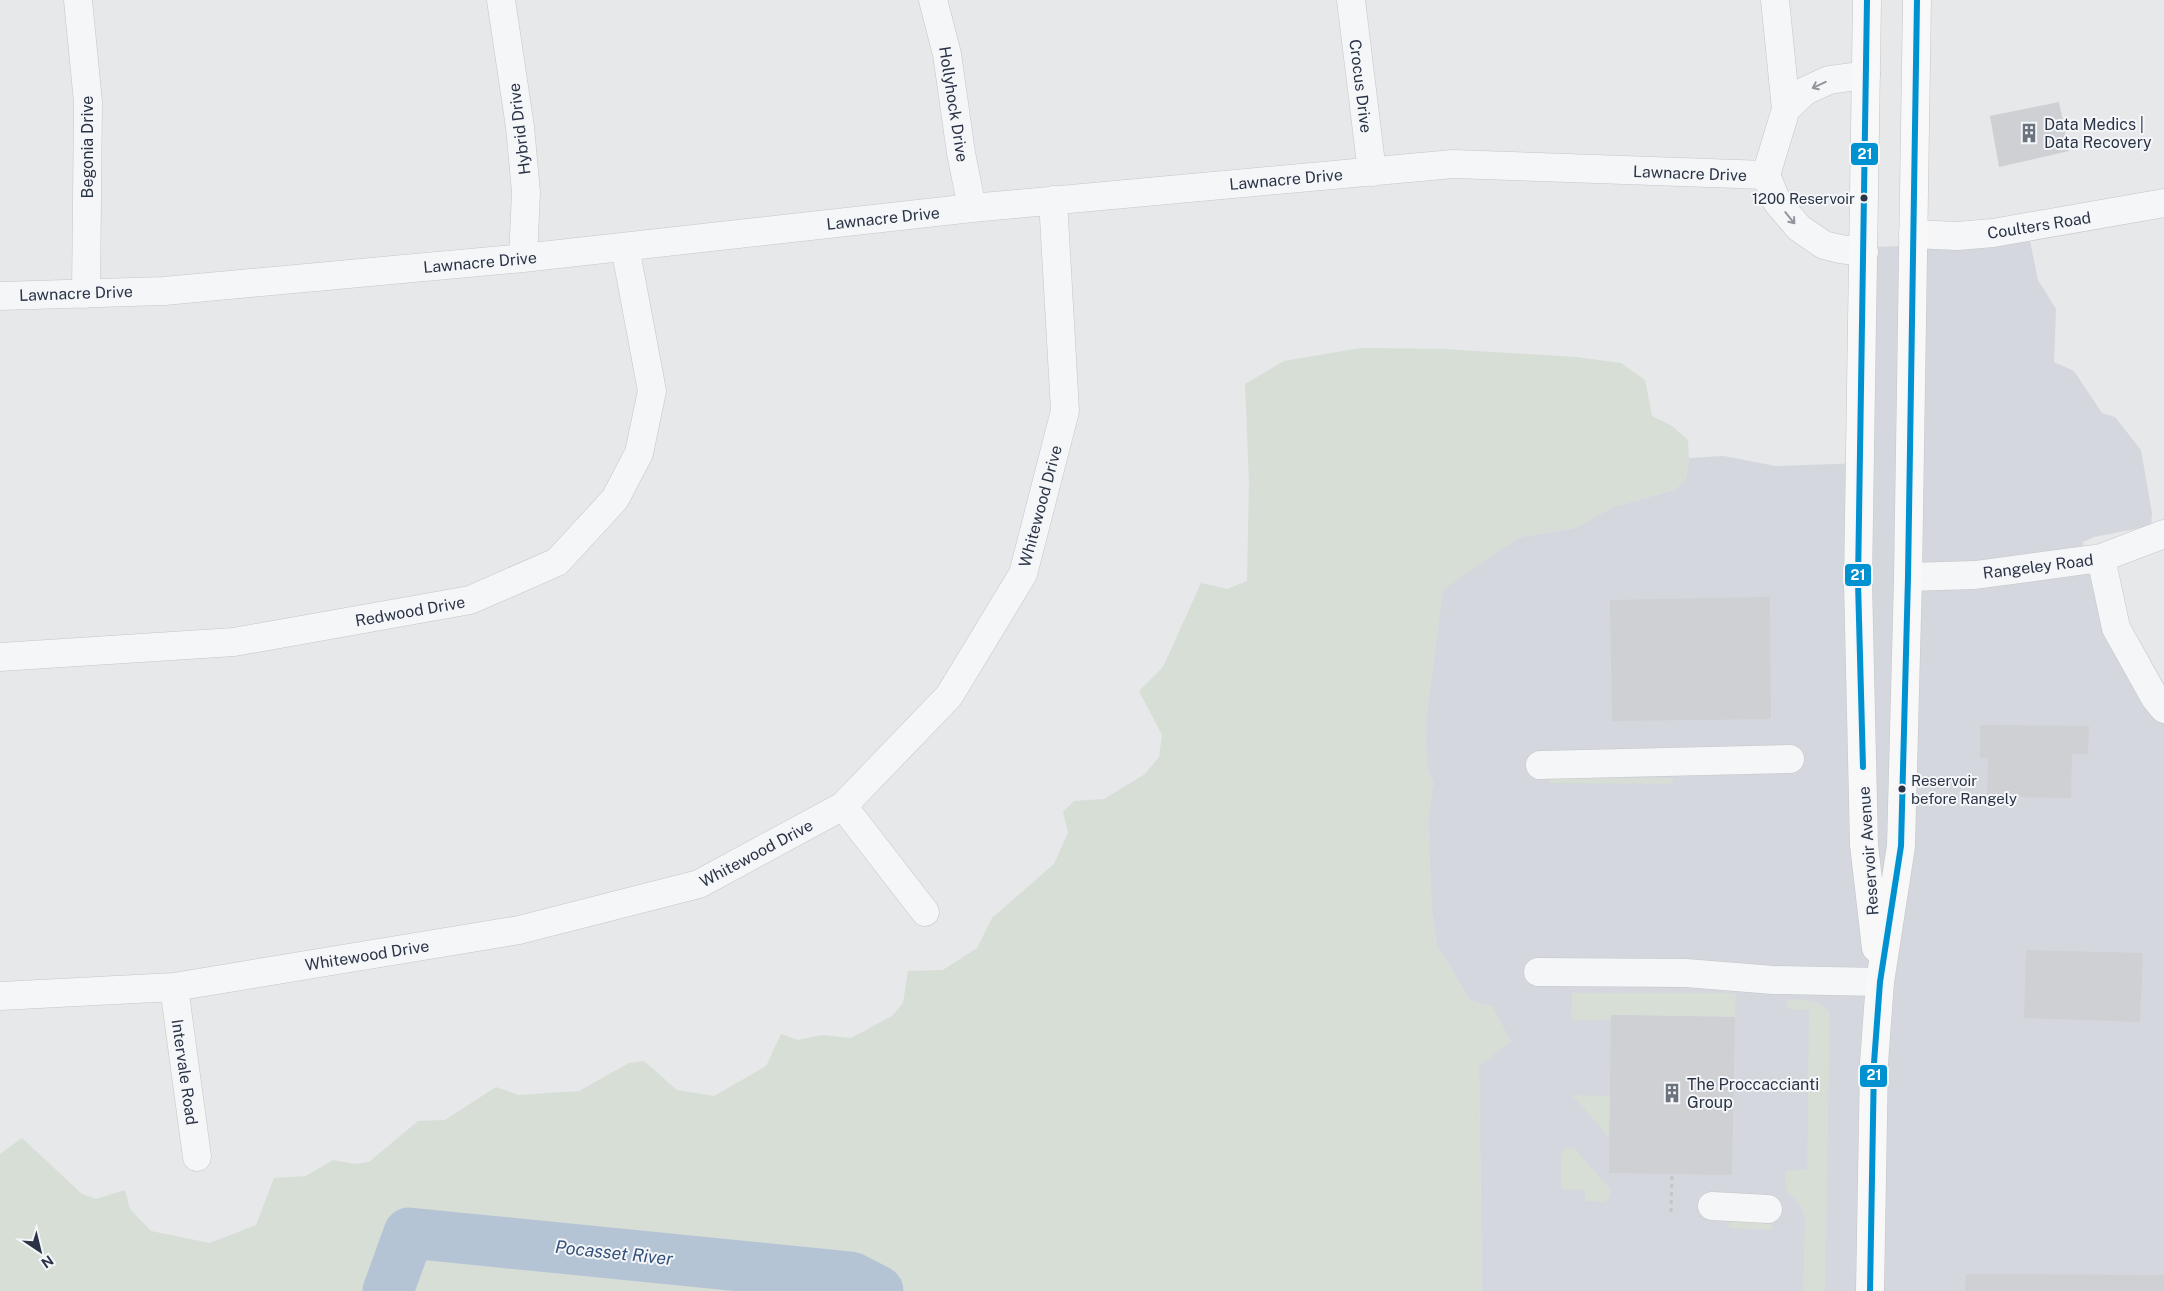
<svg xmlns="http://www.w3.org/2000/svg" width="2164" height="1291" font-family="'Public Sans',sans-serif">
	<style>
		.built { fill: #d4d7dd }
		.green { fill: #d6ded6 }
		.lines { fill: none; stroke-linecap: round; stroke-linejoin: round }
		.river { stroke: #b4c4d5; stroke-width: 51 }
		.building { fill: #ced0d3 }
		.minor-casing { stroke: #c4c6c8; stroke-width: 29 }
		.major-casing { stroke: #c2c5c8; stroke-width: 29 }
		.path { stroke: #c5c6ca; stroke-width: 3; stroke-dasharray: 4 4; stroke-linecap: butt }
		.minor { stroke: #f5f6f7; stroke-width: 28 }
		.major { stroke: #f8f8f8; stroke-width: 28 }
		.bus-1-casing { stroke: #f4f6f9; stroke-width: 10 }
		.bus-1 { stroke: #0092d0; stroke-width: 6 }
		.oneway { stroke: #90959e }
		.bus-dot { fill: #2b3445; stroke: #f4f6f9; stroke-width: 2 }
		.labels { text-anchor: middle; stroke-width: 4; stroke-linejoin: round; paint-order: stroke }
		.bus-label { font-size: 15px; fill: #2b3445; stroke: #f4f6f9; text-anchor: end }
		.street-label { font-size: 16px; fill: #2b3445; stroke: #f4f6f9 }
		.poi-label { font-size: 16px; fill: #2b3445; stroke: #f4f6f9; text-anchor: start }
		.water-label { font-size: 18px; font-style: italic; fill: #34527a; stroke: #f4f6f9 }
		.line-badge { stroke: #f4f6f9; stroke-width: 2 }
		.badge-label { font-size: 14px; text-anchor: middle; font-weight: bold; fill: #fff }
	</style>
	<rect width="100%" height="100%" fill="#e6e8ea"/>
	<!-- built -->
	<path class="built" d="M 2025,217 L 2038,280 L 2056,309 L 2054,362 L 2074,371 L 2102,413 L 2115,417 L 2141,450 L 2152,513 L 2151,526 L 2094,537 L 2083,542 L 2085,553 L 2164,710 L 2164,1291 L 1482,1291 L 1479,1067 L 1493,1007 L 1471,1001 L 1437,946 L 1432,914 L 1428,823 L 1433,782 L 1427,768 L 1425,726 L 1443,589 L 1519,537 L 1574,528 L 1613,507 L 1674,490 L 1686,478 L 1689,458 L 1724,456 L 1775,466 L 1863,463 L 1871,247 L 1903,246 Z"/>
	<!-- green -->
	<path class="green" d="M 1360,348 L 1443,349 L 1576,357 L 1621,363 L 1645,380 L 1652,416 L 1672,426 L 1688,440 L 1689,458 L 1686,478 L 1674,490 L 1613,507 L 1574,528 L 1519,537 L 1443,590 L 1425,726 L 1427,768 L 1433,782 L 1428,823 L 1432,914 L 1437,946 L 1471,1001 L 1493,1007 L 1511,1041 L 1479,1067 L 1482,1291 L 0,1291 L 0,1154 L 22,1138 L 82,1194 L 96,1199 L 125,1190 L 130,1209 L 151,1231 L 210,1243 L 256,1225 L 274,1178 L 306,1176 L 333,1160 L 355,1164 L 369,1162 L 418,1121 L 445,1120 L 496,1087 L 519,1095 L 579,1091 L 629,1063 L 644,1061 L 677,1090 L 714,1096 L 766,1066 L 781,1034 L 798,1040 L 822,1035 L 851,1038 L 892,1016 L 903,1003 L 908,971 L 943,970 L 977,948 L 992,918 L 1054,864 L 1068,833 L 1063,812 L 1074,801 L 1104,799 L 1145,774 L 1159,757 L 1162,735 L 1139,691 L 1163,667 L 1201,583 L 1227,589 L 1247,581 L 1249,482 L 1245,384 L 1284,361 Z
		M 1551,777 L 1672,778 L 1674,781 L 1672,784 L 1551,783 L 1548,779 Z
		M 1572,993 L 1736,993 L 1735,1017 L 1612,1015 L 1611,1020 L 1571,1020 Z
		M 1790,999 C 1807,1000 1818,1000 1830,1012 L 1825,1291 L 1803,1291 L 1805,1218 L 1800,1204 L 1786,1190 L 1785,1171 L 1807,1169 L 1809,1010 L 1790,1009 L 1786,1006 L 1786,1002 Z
		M 1572,1095 L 1610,1096 L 1609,1137 Z
		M 1566,1147 L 1575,1149 L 1611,1190 L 1609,1198 L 1604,1202 L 1585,1201 L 1585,1189 L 1561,1190 L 1561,1156 Z
		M 1731,1221 L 1770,1224 L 1773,1227 L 1770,1230 L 1730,1228 L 1728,1225 Z"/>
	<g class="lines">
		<!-- river -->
		<path class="river" d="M 388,1291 L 409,1233 L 851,1277 L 878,1291"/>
	</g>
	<!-- building -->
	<path class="building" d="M 2059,102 L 2069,151 L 1999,167 L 1990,116 Z
		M 1770,597 L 1771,719 L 1612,721 L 1610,600 Z
		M 1980,725 L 2089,726 L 2088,754 L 2072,754 L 2071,798 L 1987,797 L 1988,758 L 1980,758 Z
		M 2026,950 L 2143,953 L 2140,1022 L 2024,1018 Z
		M 1611,1015 L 1735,1017 L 1732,1175 L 1609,1173 Z
		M 1966,1274 L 2164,1275 L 2164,1291 L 1965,1291 Z"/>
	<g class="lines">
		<defs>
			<path id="minor" d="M 78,0 L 88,102 L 86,294
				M 501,0 L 520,127 L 526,192 L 523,258
				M 933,0 L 947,54 L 961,153 L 972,208
				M 1351,0 L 1372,172
				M 1775,0 L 1786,109
				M 1913,234 L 1957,236 L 1993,233 L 2164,203
				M 1864,252 L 1840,249 L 1824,245 L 1799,228 L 1777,202 L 1766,175 L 1786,109 L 1805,91 L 1829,80 L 1866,75
				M 0,296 L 164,291 L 523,258 L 972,208 L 1453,164 L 1766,175
				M 2101,558 L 2116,628 L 2155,698 L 2164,709
				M 1908,577 L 1975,575 L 2101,558 L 2164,534
				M 0,657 L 234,642 L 470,600 L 557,562 L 615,499 L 639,453 L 652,391 L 625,247
				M 1540,765 L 1790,759
				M 843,806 L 925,912
				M 1538,972 L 1686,973 L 1773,980 L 1880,982
				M 174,987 L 197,1157
				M 0,996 L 174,987 L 519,930 L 699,884 L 843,806 L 949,696 L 1023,574 L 1065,411 L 1053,200
				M 1712,1206 L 1768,1209"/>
			<path id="major" d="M 1867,0 L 1858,582 L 1864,845 L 1876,948
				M 1870,1291 L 1874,1063 L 1880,982 L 1901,846 L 1908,577 L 1917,0"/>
		</defs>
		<!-- minor casing -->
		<use href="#minor" class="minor-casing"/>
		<!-- major casing -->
		<use href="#major" class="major-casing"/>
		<!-- path -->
		<path class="path" d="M 1671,1212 L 1672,1173"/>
		<!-- minor -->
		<use href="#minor" class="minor"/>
		<!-- major -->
		<use href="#major" class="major"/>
		<defs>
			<path id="bus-1" d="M 1863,767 L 1858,582 L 1867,0
				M 1870,1291 L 1874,1063 L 1880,982 L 1901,846 L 1908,577 L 1917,0"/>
		</defs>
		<!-- bus-1 casing -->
		<use href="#bus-1" class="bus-1-casing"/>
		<!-- bus-1 -->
		<use href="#bus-1" class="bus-1"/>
	</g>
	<!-- one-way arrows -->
	<defs><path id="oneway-shaft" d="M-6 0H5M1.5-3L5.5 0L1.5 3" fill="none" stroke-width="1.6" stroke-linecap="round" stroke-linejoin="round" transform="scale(1.25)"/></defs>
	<g class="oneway">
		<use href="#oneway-shaft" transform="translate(1819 85) rotate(155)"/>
		<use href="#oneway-shaft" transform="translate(1790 218) rotate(51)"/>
	</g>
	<!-- icons -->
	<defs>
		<symbol id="building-bare" viewBox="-9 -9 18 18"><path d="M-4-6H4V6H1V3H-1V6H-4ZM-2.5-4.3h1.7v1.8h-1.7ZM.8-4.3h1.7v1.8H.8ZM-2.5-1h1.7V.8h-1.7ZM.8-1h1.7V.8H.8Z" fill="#6c737f" stroke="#f4f6f9" stroke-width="2.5" paint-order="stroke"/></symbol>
	</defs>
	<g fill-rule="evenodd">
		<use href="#building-bare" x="2015" y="119" width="28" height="28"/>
		<use href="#building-bare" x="1658" y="1079" width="28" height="28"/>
	</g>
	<!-- markers -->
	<g class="bus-dot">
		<circle cx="1864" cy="198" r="4.5"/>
		<circle cx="1902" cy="789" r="4.5"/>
	</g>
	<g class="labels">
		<!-- bus labels -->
		<g class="bus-label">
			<text x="1855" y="204">1200 Reservoir</text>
			<text x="1911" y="786" text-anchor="start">Reservoir<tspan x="1911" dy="18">before Rangely</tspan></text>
		</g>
		<!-- street labels -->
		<g class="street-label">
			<text transform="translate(1361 86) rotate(83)" y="6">Crocus Drive</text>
			<text transform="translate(954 104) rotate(81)" y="6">Hollyhock Drive</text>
			<text transform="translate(519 129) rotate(-97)" y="6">Hybrid Drive</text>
			<text transform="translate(87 147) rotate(-90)" y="6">Begonia Drive</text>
			<text transform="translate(1690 173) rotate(2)" y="6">Lawnacre Drive</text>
			<text transform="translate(1286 179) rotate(-5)" y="6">Lawnacre Drive</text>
			<text transform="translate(883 218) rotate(-6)" y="6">Lawnacre Drive</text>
			<text transform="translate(2039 225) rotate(-9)" y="6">Coulters Road</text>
			<text transform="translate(480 262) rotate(-5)" y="6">Lawnacre Drive</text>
			<text transform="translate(76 293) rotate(-2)" y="6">Lawnacre Drive</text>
			<text transform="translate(1040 506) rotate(-75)" y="6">Whitewood Drive</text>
			<text transform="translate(2038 566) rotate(-7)" y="6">Rangeley Road</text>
			<text transform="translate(410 611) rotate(-10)" y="6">Redwood Drive</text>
			<text transform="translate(1868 851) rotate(-94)" y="6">Reservoir Avenue</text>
			<text transform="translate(756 853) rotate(-28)" y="6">Whitewood Drive</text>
			<text transform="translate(367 955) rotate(-9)" y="6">Whitewood Drive</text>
			<text transform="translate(185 1072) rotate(82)" y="6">Intervale Road</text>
		</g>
		<!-- poi labels -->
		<g class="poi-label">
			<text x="2044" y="130">Data Medics |<tspan x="2044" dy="18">Data Recovery</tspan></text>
			<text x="1687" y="1090">The Proccaccianti<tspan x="1687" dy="18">Group</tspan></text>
		</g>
		<!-- water labels -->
		<g class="water-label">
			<text transform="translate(614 1253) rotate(6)" y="6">Pocasset River</text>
		</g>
	</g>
	<g class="line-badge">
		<rect x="1850" y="142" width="29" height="24" rx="5" fill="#0092d0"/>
		<rect x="1844" y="563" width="28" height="24" rx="5" fill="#0092d0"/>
		<rect x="1859" y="1064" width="29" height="24" rx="5" fill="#0092d0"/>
	</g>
	<g class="badge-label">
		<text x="1865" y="159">21</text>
		<text x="1858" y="580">21</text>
		<text x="1874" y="1080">21</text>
	</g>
	<!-- north arrow -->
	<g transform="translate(40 1251) rotate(145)" stroke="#f4f6f9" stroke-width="4" paint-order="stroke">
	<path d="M0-4L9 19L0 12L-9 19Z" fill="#2b3445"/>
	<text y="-8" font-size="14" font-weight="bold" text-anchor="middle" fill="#2b3445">N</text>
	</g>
</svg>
